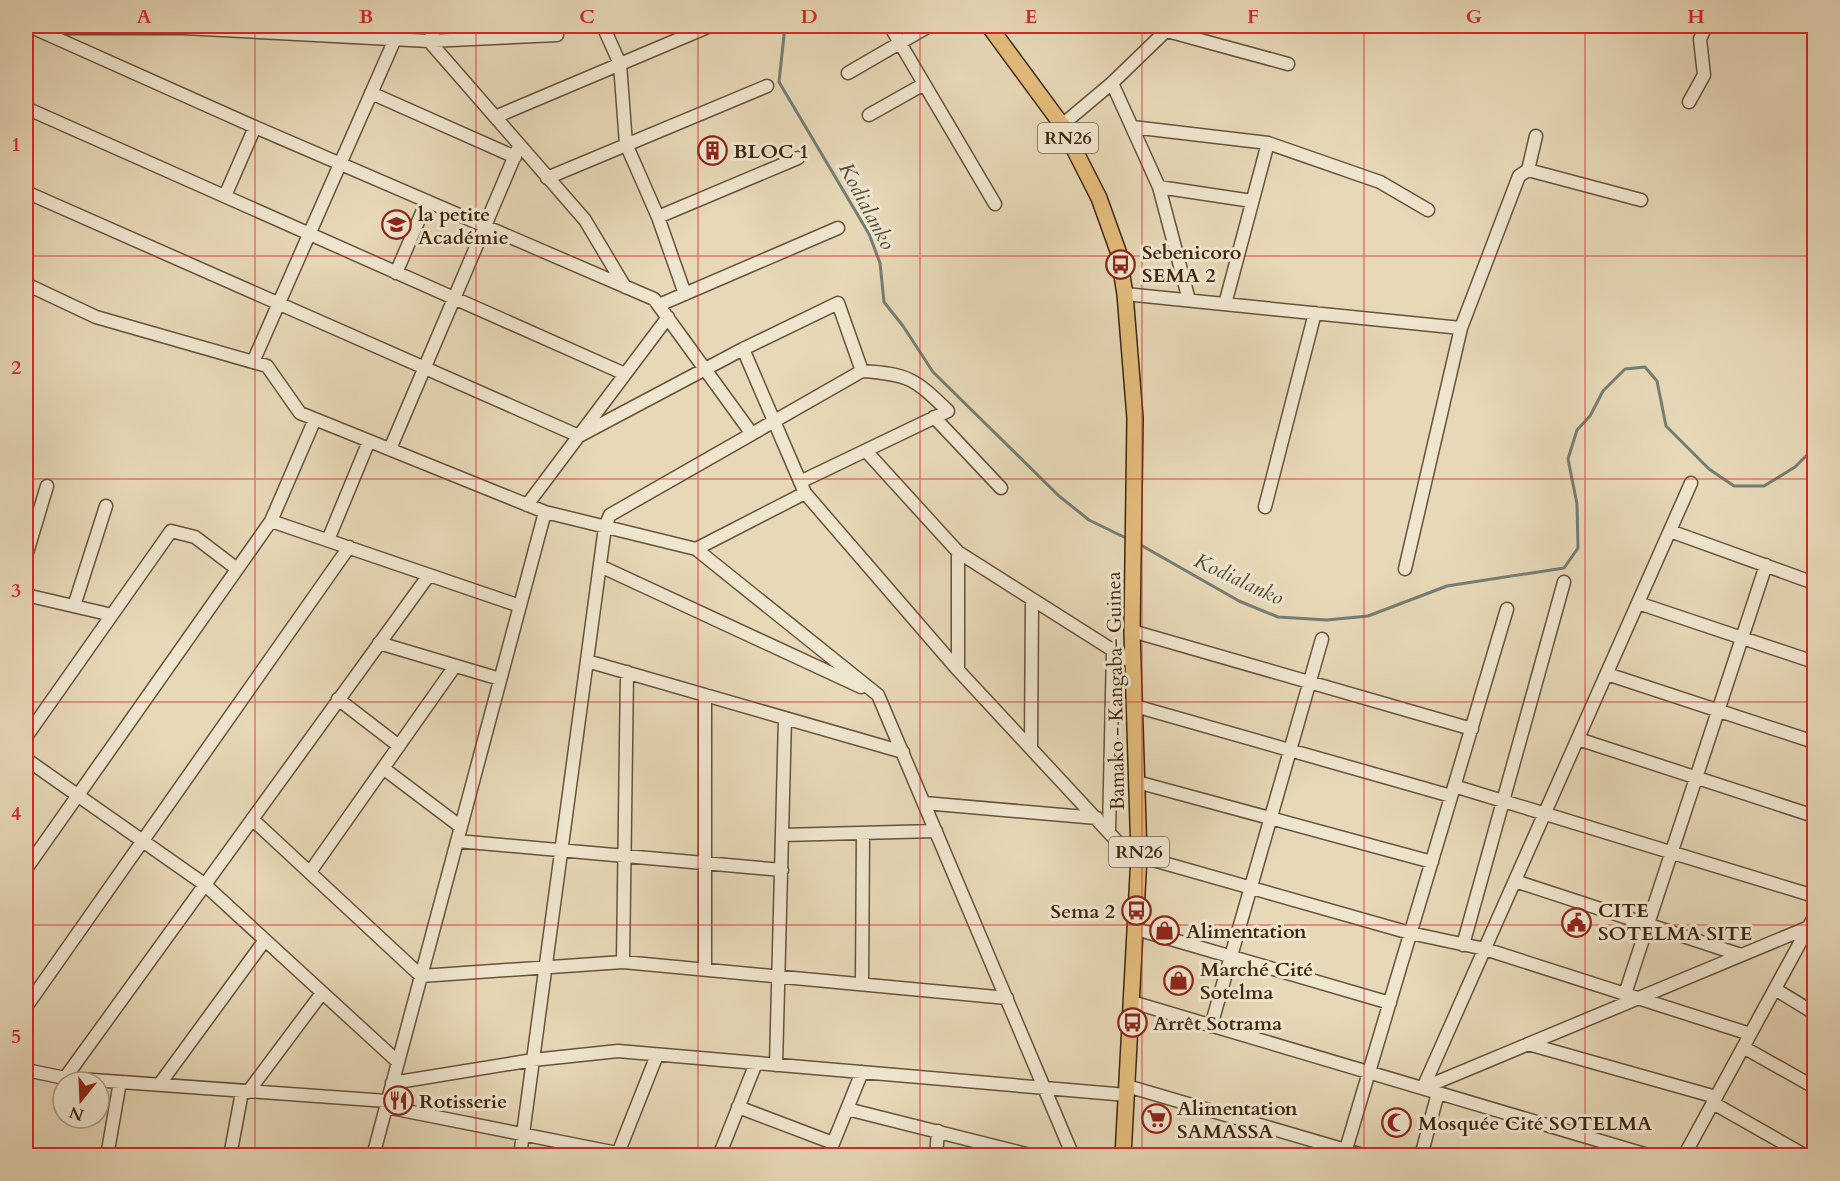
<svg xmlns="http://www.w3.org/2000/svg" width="1840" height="1181" font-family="Cardo,serif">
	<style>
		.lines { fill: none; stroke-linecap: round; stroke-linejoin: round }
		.stream { stroke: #747e73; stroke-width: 3 }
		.minor-casing { stroke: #68523a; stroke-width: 15 }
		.major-casing { stroke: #3e2610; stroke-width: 18 }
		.minor { stroke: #efe6d0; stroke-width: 12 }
		.major { stroke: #e4bc7c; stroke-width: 15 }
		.grid { fill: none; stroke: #d62828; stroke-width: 1.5; stroke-opacity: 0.55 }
		.labels { text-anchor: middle; stroke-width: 6; stroke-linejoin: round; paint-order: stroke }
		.shield { fill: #efe6d0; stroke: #73604a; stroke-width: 1.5 }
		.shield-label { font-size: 18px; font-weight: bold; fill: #3e2610 }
		.poi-label { font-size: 20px; font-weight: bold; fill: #3e2610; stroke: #efe6d0; text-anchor: start }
		.street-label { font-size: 20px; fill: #3e2610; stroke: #efe6d0 }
		.water-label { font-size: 21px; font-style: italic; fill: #544b39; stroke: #efe6d0 }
		.neatline { fill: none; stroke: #d62828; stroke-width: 2 }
		.grid-label { font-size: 20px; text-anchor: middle; font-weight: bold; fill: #d62828 }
	</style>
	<rect width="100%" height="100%" fill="#e7d8b7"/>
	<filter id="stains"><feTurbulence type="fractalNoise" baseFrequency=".00333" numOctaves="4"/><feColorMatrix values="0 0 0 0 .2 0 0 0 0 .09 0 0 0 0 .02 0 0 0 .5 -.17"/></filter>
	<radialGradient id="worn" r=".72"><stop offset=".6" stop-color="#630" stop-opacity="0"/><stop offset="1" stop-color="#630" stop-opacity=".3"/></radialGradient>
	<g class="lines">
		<!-- stream -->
		<path class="stream" d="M 785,26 L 779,82 L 869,234 L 880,263 L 884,302 L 903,326 L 933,372 L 1059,496 L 1089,520 L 1128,539
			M 1139,544 L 1239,601 L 1278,617 L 1327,620 L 1368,616 L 1447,586 L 1564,568 L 1578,548 L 1577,504 L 1568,459 L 1577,430 L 1590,416 L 1603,391 L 1625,369 L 1645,367 L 1657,381 L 1666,426 L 1709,469 L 1734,486 L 1764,486 L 1795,467 L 1814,448"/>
		<defs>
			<path id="minor" d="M 29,26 L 255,127 L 654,299 L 752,434
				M 603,26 L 620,64 L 626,144 L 658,217 L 685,294
				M 890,26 L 995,204
				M 40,28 L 184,28 L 429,41 L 557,35
				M 1167,31 L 1288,64
				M 429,41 L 585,220 L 625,287
				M 429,41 L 437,26
				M 848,73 L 929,26
				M 1112,83 L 1159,187 L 1189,300
				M 371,93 L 515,157
				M 1689,102 L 1704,75 L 1700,39 L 1706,26
				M 26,108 L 625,374
				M 869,115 L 924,84
				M 495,117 L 710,26
				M 1062,125 L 1112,83 L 1171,26
				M 1132,127 L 1268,143 L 1380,182 L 1428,210
				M 1528,170 L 1641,200
				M 547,178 L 767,86
				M 1159,187 L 1252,201
				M 26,192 L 579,436 L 743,349 L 838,303 L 862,371 C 909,374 915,379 948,411 L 800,482
				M 225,196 L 255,127
				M 658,217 L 798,158
				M 396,273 L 427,201
				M 26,284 L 96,317 L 267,366 L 300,413 L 545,512 L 696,549 L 878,695 L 1073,1156
				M 1125,294 L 1461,328 L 1519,176 L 1528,170 L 1536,136
				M 1225,304 L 1268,143
				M 659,305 L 838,228
				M 743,349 L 805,493 L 958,670 L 1139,865
				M 253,362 L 395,39
				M 934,417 L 1001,488
				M 390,449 L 519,146
				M 866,451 L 958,552 L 1133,663
				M 527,505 L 668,317
				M 1265,507 L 1315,313
				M 271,521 L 520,606
				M 1670,531 L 1814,583
				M 328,540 L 369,441
				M 696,549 L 805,493
				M 26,556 L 47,486
				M 600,566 L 861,687
				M 1405,569 L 1461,328
				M 26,595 L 112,615
				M 1638,603 L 1814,662
				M 74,606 L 106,506
				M 1132,631 L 1472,729
				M 379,643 L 500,679
				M 587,661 L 903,752
				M 958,670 L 958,552
				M 1607,674 L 1814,742
				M 338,699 L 399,746
				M 1135,706 L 1451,796
				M 26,737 L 171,531 L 195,537 L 237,569
				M 1578,739 L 1814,816
				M 1031,747 L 1032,599
				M 26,759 L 204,884 L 398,1062
				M 383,768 L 461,827
				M 1137,782 L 1432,862
				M 1454,786 L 1814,896
				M 924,803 L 1097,818
				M 252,819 L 421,976 L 623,962 L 1007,998
				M 1109,831 L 1113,650
				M 782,835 L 936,831
				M 457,841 L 782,870
				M 1139,856 L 1410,933 L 1485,949 L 1750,1034
				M 26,869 L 271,521 L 315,419
				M 310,872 L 455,666
				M 1515,881 L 1741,955
				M 1136,929 L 1390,1003
				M 1463,945 L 1564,582
				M 623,962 L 627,672
				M 705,969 L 705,695
				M 862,983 L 863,833
				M 1775,989 L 1814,1013
				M 1625,994 L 1766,565
				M 1132,1002 L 1651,1156
				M 26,1007 L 349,547
				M 1211,1026 L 1322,639
				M 1528,1044 L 1716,1097
				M 1743,1047 L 1814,1087
				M 776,1065 L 785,718
				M 26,1070 L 65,1078 L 387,1101
				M 65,1078 L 429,575
				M 392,1083 L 533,1060 L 618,1051 L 1127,1095
				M 159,1085 L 265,940
				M 1127,1086 L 1366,1156
				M 1423,1088 L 1691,483
				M 1423,1088 L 1809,927
				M 248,1092 L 322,993
				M 1713,1103 L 1806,1156
				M 386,1107 L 617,1153
				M 738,1107 L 833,1143
				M 847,1109 L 1034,1156
				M 107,1156 L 120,1082
				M 230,1156 L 242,1092
				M 373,1156 L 545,512
				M 520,1156 L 605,527 L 610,515 L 862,371
				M 617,1156 L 657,1055
				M 719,1156 L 756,1063
				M 828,1156 L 862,1072
				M 936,1156 L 938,1131
				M 1344,1156 L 1507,609
				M 1421,1156 L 1438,1093
				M 1684,1156 L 1814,917"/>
			<path id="major" d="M 989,26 L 1062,125 L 1099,198 L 1118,251 L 1125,294 L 1135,418 L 1132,631 L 1139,856 L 1123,1156"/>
		</defs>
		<!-- minor casing -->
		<use href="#minor" class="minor-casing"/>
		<!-- major casing -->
		<use href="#major" class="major-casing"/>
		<!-- minor -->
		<use href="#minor" class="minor"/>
		<!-- major -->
		<use href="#major" class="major"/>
	</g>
	<!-- grid -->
	<path class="grid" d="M 255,26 L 255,1156M 476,26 L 476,1156M 698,26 L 698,1156M 920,26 L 920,1156M 1142,26 L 1142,1156M 1364,26 L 1364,1156M 1585,26 L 1585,1156M 26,256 L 1814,256M 26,479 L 1814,479M 26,702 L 1814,702M 26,925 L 1814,925"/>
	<!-- icons -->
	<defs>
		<symbol id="building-ring" viewBox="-11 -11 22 22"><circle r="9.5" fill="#efe6d0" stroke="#8f2418" stroke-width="1.5"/><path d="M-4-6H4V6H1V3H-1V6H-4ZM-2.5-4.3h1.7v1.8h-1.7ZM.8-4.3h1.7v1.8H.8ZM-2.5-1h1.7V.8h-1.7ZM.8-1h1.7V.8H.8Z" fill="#8f2418"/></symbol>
		<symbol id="school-ring" viewBox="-11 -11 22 22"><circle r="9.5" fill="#efe6d0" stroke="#8f2418" stroke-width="1.5"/><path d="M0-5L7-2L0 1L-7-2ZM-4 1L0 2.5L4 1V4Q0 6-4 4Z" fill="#8f2418"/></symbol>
		<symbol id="bus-ring" viewBox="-11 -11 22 22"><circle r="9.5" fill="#efe6d0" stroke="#8f2418" stroke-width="1.5"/><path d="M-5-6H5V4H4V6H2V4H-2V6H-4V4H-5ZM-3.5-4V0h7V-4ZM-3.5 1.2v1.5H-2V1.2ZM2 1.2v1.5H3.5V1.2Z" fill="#8f2418"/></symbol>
		<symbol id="civic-ring" viewBox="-11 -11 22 22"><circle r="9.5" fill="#efe6d0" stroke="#8f2418" stroke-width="1.5"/><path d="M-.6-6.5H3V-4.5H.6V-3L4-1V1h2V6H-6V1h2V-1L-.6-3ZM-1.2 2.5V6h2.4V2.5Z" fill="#8f2418"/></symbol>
		<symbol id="shop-ring" viewBox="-11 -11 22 22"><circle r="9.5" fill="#efe6d0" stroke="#8f2418" stroke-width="1.5"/><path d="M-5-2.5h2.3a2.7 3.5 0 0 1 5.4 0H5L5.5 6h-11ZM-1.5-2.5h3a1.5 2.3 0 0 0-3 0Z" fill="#8f2418"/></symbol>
		<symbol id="restaurant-ring" viewBox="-11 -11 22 22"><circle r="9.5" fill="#efe6d0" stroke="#8f2418" stroke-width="1.5"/><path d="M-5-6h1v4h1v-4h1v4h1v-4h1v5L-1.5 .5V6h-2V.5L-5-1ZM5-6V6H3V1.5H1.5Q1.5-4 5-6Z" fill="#8f2418"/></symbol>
		<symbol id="supermarket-ring" viewBox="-11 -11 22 22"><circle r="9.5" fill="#efe6d0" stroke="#8f2418" stroke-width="1.5"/><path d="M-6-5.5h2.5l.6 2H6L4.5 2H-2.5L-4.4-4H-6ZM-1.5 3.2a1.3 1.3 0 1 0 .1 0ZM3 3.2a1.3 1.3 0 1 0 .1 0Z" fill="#8f2418"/></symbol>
		<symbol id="mosque-ring" viewBox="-11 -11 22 22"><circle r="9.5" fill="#efe6d0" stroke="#8f2418" stroke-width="1.5"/><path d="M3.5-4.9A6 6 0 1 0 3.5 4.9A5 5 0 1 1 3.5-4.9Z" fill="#8f2418"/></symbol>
	</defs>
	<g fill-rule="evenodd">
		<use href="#building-ring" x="696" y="134" width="33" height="33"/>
		<use href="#school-ring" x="380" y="208" width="33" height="33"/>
		<use href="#bus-ring" x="1104" y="248" width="33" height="33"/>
		<use href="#bus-ring" x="1120" y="894" width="33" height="33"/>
		<use href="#civic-ring" x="1560" y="906" width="33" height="33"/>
		<use href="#shop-ring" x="1148" y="914" width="33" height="33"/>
		<use href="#shop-ring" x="1162" y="964" width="33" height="33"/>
		<use href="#bus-ring" x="1116" y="1006" width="33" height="33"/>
		<use href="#restaurant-ring" x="382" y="1084" width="33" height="33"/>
		<use href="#supermarket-ring" x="1140" y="1102" width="33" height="33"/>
		<use href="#mosque-ring" x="1380" y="1106" width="33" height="33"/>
	</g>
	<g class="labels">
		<!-- shield labels -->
		<g class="shield">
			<rect x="1038" y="123" width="60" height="30" rx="4.5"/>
			<rect x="1109" y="837" width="60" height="30" rx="4.5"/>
		</g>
		<g class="shield-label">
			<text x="1068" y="144">RN26</text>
			<text x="1139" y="858">RN26</text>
		</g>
		<!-- poi labels -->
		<g class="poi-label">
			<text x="733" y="158">BLOC 1</text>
			<text x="418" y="221">la petite<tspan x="418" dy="23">Académie</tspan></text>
			<text x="1142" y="259">Sebenicoro<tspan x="1142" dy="23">SEMA 2</tspan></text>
			<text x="1598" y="917">CITE<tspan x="1598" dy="23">SOTELMA SITE</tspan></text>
			<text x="1115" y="918" text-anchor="end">Sema 2</text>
			<text x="1186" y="938">Alimentation</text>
			<text x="1200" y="976">Marché Cité<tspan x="1200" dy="23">Sotelma</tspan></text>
			<text x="1153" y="1030">Arrêt Sotrama</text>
			<text x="419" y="1108">Rotisserie</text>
			<text x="1177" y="1115">Alimentation<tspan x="1177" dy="23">SAMASSA</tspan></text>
			<text x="1418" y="1130">Mosquée Cité SOTELMA</text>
		</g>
		<!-- street labels -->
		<g class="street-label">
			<text transform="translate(1115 691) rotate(-91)" y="7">Bamako - Kangaba- Guinea</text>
		</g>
		<!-- water labels -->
		<g class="water-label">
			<text transform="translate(867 206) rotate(62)" y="7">Kodialanko</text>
			<text transform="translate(1239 579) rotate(25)" y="7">Kodialanko</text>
		</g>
	</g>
	<!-- margin -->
	<rect width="1840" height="1181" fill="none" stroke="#e7d8b7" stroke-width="66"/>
	<!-- north arrow -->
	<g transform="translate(81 1100) rotate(198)"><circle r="28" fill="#efe6d0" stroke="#a89983" stroke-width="1.5"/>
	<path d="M0-4.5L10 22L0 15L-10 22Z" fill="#8f2418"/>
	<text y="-9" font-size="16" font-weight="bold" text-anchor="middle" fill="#3e2610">N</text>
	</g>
	<rect x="33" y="33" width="1774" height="1115" class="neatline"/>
	<g class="grid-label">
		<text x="144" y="23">A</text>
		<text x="366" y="23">B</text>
		<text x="587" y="23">C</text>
		<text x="809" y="23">D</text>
		<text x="1031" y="23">E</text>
		<text x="1253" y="23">F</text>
		<text x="1474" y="23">G</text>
		<text x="1696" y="23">H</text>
		<text x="16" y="151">1</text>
		<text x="16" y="374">2</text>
		<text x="16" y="597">3</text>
		<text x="16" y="820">4</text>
		<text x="16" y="1043">5</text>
	</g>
	<rect width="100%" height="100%" filter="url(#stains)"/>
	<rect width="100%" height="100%" fill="url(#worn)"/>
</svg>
